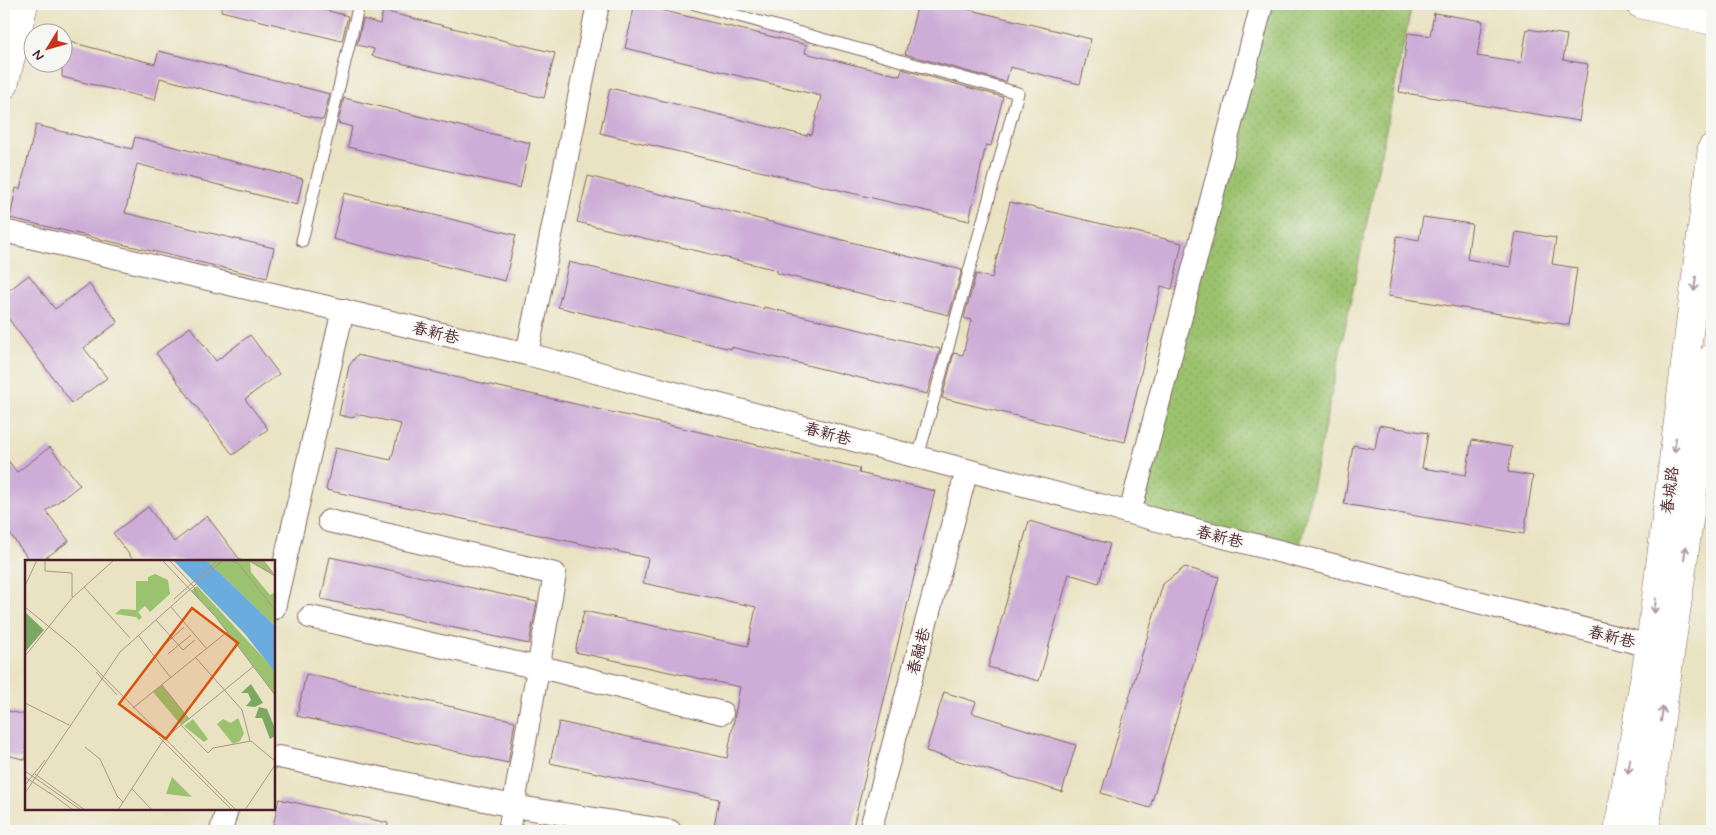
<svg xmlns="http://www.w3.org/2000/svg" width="1716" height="835" font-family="Mynerve,'LXGW WenKai TC',sans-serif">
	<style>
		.park { fill: url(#park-dots); stroke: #72704c }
		.building { fill: #cdadd7 }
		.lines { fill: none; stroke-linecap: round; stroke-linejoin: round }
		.service-casing { stroke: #826460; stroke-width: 13 }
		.minor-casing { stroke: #826460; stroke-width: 24 }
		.tertiary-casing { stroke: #826460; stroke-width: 29 }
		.service { stroke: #fff; stroke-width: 11 }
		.minor { stroke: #fff; stroke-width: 22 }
		.tertiary { stroke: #fff; stroke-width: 28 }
		.oneway { stroke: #ae9aa0 }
		.labels { text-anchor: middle; stroke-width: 4; stroke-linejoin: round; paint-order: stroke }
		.street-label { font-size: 16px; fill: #4a1f2b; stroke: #f6f6f2 }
		.inset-road { fill: none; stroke: #aa9586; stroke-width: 1 }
		.view { fill: #d8530f; fill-opacity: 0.15; stroke: #d8530f; stroke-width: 2.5 }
		.inset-edge { fill: none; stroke: #4a1f2b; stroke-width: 2.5 }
	</style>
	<defs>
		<pattern id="park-dots" width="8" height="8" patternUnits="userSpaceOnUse" patternTransform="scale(1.25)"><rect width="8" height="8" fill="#9bc26e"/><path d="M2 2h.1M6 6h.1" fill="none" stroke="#87a65f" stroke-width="1.8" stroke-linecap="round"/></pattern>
	</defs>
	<rect width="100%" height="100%" fill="#f6f6f2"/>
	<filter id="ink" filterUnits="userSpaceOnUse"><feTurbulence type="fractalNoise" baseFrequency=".02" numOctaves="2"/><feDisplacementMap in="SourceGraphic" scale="10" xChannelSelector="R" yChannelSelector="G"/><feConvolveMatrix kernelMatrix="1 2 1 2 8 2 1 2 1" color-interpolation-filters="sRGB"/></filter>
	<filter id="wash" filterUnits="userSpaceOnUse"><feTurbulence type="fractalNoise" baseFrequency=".0096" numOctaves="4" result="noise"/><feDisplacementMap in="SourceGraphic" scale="20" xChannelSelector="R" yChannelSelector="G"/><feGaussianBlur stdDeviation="1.12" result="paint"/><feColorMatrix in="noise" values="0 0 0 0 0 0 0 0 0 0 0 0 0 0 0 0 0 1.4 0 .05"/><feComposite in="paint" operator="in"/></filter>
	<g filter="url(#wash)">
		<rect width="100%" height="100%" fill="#eae3c3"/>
		<!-- park -->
		<path class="park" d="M 1262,4 L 1412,4 L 1298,556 L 1130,513 Z"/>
		<g id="blocks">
			<!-- building -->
			<path class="building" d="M 222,4 L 302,4 L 348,16 L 342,41 L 221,11 Z
				M 635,4 L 807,45 L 805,53 L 900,76 L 902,69 L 1003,97 L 991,146 L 986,145 L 969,221 L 600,133 L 610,88 L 807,136 L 807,134 L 812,135 L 821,96 L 625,48 Z
				M 918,4 L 946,4 L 1091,39 L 1080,84 L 1010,67 L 1006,82 L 905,54 Z
				M 383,11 L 555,53 L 544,98 L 372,56 L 374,49 L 357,45 L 363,19 L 380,24 Z
				M 1434,13 L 1483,21 L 1477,56 L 1521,63 L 1527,29 L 1567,35 L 1563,60 L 1588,64 L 1579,121 L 1399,92 L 1408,33 L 1430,36 Z
				M 62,40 L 155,64 L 159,51 L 330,94 L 323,120 L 160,78 L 155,100 L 62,77 Z
				M 344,98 L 530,143 L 520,188 L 348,147 L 352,127 L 338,123 Z
				M 36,125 L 132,149 L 135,137 L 303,179 L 297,205 L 137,164 L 125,213 L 274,248 L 267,278 L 10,218 L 16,188 L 20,189 Z
				M 588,176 L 962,270 L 949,315 L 777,273 L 777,270 L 577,222 Z
				M 344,193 L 516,235 L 505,281 L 333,239 Z
				M 1010,202 L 1182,243 L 1172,289 L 1161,286 L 1125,442 L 942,398 L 954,353 L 963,355 L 971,320 L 964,318 L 976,274 L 992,278 Z
				M 1423,217 L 1472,224 L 1467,259 L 1510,267 L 1516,232 L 1556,238 L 1552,264 L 1577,268 L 1569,325 L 1388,296 L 1397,236 L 1419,240 Z
				M 569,262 L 764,309 L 764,307 L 940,349 L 927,394 L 731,347 L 731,349 L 558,307 Z
				M 29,275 L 55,309 L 89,284 L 118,322 L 84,348 L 107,378 L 72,403 L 4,313 L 4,294 Z
				M 190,327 L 216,361 L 250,335 L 279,374 L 245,399 L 268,429 L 233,455 L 156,353 Z
				M 357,355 L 860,468 L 859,473 L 935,491 L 852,831 L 713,831 L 719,799 L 550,763 L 559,722 L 727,758 L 740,687 L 575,652 L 584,611 L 748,646 L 756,607 L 643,583 L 648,558 L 326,490 L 335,448 L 391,460 L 401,424 L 356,414 L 352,418 L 339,415 L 349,366 Z
				M 1379,425 L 1428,433 L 1422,468 L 1466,475 L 1472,440 L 1512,447 L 1508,472 L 1533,476 L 1524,534 L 1344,504 L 1353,445 L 1375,449 Z
				M 50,447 L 80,485 L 46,511 L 69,541 L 41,561 L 30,561 L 4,526 L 4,455 L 17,472 Z
				M 148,507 L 174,542 L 207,516 L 241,561 L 134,561 L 113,533 Z
				M 1029,521 L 1110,544 L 1099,583 L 1069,574 L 1039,681 L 988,667 Z
				M 330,557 L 537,602 L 529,644 L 321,599 Z
				M 1185,567 L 1219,577 L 1150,808 L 1101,793 L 1163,584 Z
				M 306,674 L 515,721 L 508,763 L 297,716 Z
				M 944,692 L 976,702 L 972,713 L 1076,745 L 1062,792 L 926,751 Z
				M 4,710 L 26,715 L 26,760 L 4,754 Z
				M 279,799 L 388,823 L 387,831 L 272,831 Z"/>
		</g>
	</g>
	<g filter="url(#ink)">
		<use href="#blocks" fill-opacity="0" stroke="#826460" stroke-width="1"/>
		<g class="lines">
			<defs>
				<path id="service" d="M 695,4 L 1018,93 L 918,457
					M 302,241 L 359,4"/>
				<path id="minor" d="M 4,231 L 527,354 L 1130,513 L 1650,646
					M 527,354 L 598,4
					M 1130,513 L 1262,4
					M 329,521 L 555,574 L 509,831
					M 274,608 L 343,310
					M 310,617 L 539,668 L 545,668 L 722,713
					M 279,757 L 513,806 L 670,831
					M 221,831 L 227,809
					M 870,831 L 967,470"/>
				<path id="tertiary" d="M 1640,4 L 1712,21
					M 4,85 L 24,4
					M 1618,831 L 1650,646 L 1712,148
					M 1645,831 L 1712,358"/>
			</defs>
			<!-- service casing -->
			<use href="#service" class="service-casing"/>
			<!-- minor casing -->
			<use href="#minor" class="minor-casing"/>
			<!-- tertiary casing -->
			<use href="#tertiary" class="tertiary-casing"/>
			<!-- service -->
			<use href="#service" class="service"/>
			<!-- minor -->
			<use href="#minor" class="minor"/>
			<!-- tertiary -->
			<use href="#tertiary" class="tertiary"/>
		</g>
		<!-- one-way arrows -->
		<defs><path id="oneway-shaft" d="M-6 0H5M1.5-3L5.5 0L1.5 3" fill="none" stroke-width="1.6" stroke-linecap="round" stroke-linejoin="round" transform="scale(1.25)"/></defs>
		<g class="oneway">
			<use href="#oneway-shaft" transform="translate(1695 284) rotate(97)"/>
			<use href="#oneway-shaft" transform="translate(1675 445) rotate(97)"/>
			<use href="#oneway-shaft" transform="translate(1685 553) rotate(-82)"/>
			<use href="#oneway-shaft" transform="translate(1655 606) rotate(97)"/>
			<use href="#oneway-shaft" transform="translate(1662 714) rotate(-82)"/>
			<use href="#oneway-shaft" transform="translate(1629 766) rotate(100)"/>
		</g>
	</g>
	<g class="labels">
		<!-- street labels -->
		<g class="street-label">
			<text transform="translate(436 332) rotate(14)" y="6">春新巷</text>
			<text transform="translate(828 433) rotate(15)" y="6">春新巷</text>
			<text transform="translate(1669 490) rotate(-83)" y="6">春城路</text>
			<text transform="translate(1220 536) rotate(14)" y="6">春新巷</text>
			<text transform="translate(1612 636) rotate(14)" y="6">春新巷</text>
			<text transform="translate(918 651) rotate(-75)" y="6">春融巷</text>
		</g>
	</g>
	<!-- overview -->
	<g transform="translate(25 560)">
		<rect width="250" height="250" fill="#eae3c3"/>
		<path d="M 172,26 L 246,106 L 250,112 L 250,135 L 190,56 L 166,31 Z" fill="#9bc26e"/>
		<path d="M 0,52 L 19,70 L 1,91 L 0,90 ZM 226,124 L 238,143 L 230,147 L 221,146 L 226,140 L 223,133 L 216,133 ZM 234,147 L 242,149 L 249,166 L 250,176 L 245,179 L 237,158 L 230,158 Z" fill="#7ca861"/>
		<path d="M 181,0 L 238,0 L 250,16 L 225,2 L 226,12 L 245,35 L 250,32 L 250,66 ZM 130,14 L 143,20 L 145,34 L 125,52 L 120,46 L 113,52 L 117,57 L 114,60 L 111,57 L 90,54 L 96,49 L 111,50 L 111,21 L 123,21 L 123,17 ZM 137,125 L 164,159 L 156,165 L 128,132 ZM 147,217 L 167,237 L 141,234 Z" fill="#9bc26e"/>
		<path d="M 213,158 L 219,173 L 215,181 L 208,184 L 192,164 L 198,159 L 206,163 ZM 168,159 L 183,179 L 179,182 L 159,166 Z" fill="#9bc26e"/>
		<path d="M 148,0 L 181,0 L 250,66 L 250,112 L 220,74 Z" fill="#6bacdf"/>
		<path class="inset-road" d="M 20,0 L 20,11 L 47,13 L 47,37M 137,0 L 190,56 L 250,135M 144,0 L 169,27 L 174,39M 204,0 L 214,4 L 250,50M 223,0 L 250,16M 238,0 L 248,13M 0,26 L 12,0M 59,27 L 105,78M 149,39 L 193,0M 0,47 L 50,88 L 211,250M 146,47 L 182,89M 131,60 L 158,90 L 170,80M 113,75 L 146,118M 137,87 L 159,67M 143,94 L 166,75M 0,96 L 47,38 L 89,0M 171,98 L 217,150 L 225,181M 71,112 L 92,135M 137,125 L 164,159M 0,143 L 44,165M 108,148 L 202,72M 156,165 L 183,193 L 188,188 L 226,181 L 250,201M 134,177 L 207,250M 60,187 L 75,199 L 92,236 L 98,242M 0,211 L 56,250M 10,214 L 60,250M 0,217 L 26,234M 0,225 L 20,200M 107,229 L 127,250M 24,232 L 48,250M 0,233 L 95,92 L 198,0M 93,250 L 139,179 L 229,106M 220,250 L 250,205"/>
		<path class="view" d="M 167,48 L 213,83 L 141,179 L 94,144 Z"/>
		<rect width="250" height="250" class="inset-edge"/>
	</g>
	<!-- margin -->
	<rect width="1716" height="835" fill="none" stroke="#f6f6f2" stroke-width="20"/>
	<!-- north arrow -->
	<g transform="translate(48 48) rotate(233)"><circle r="24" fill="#f6f6f2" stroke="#b1a0a2"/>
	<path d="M0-4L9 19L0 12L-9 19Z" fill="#c8321e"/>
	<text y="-8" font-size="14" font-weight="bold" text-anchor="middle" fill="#4a1f2b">N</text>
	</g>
</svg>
